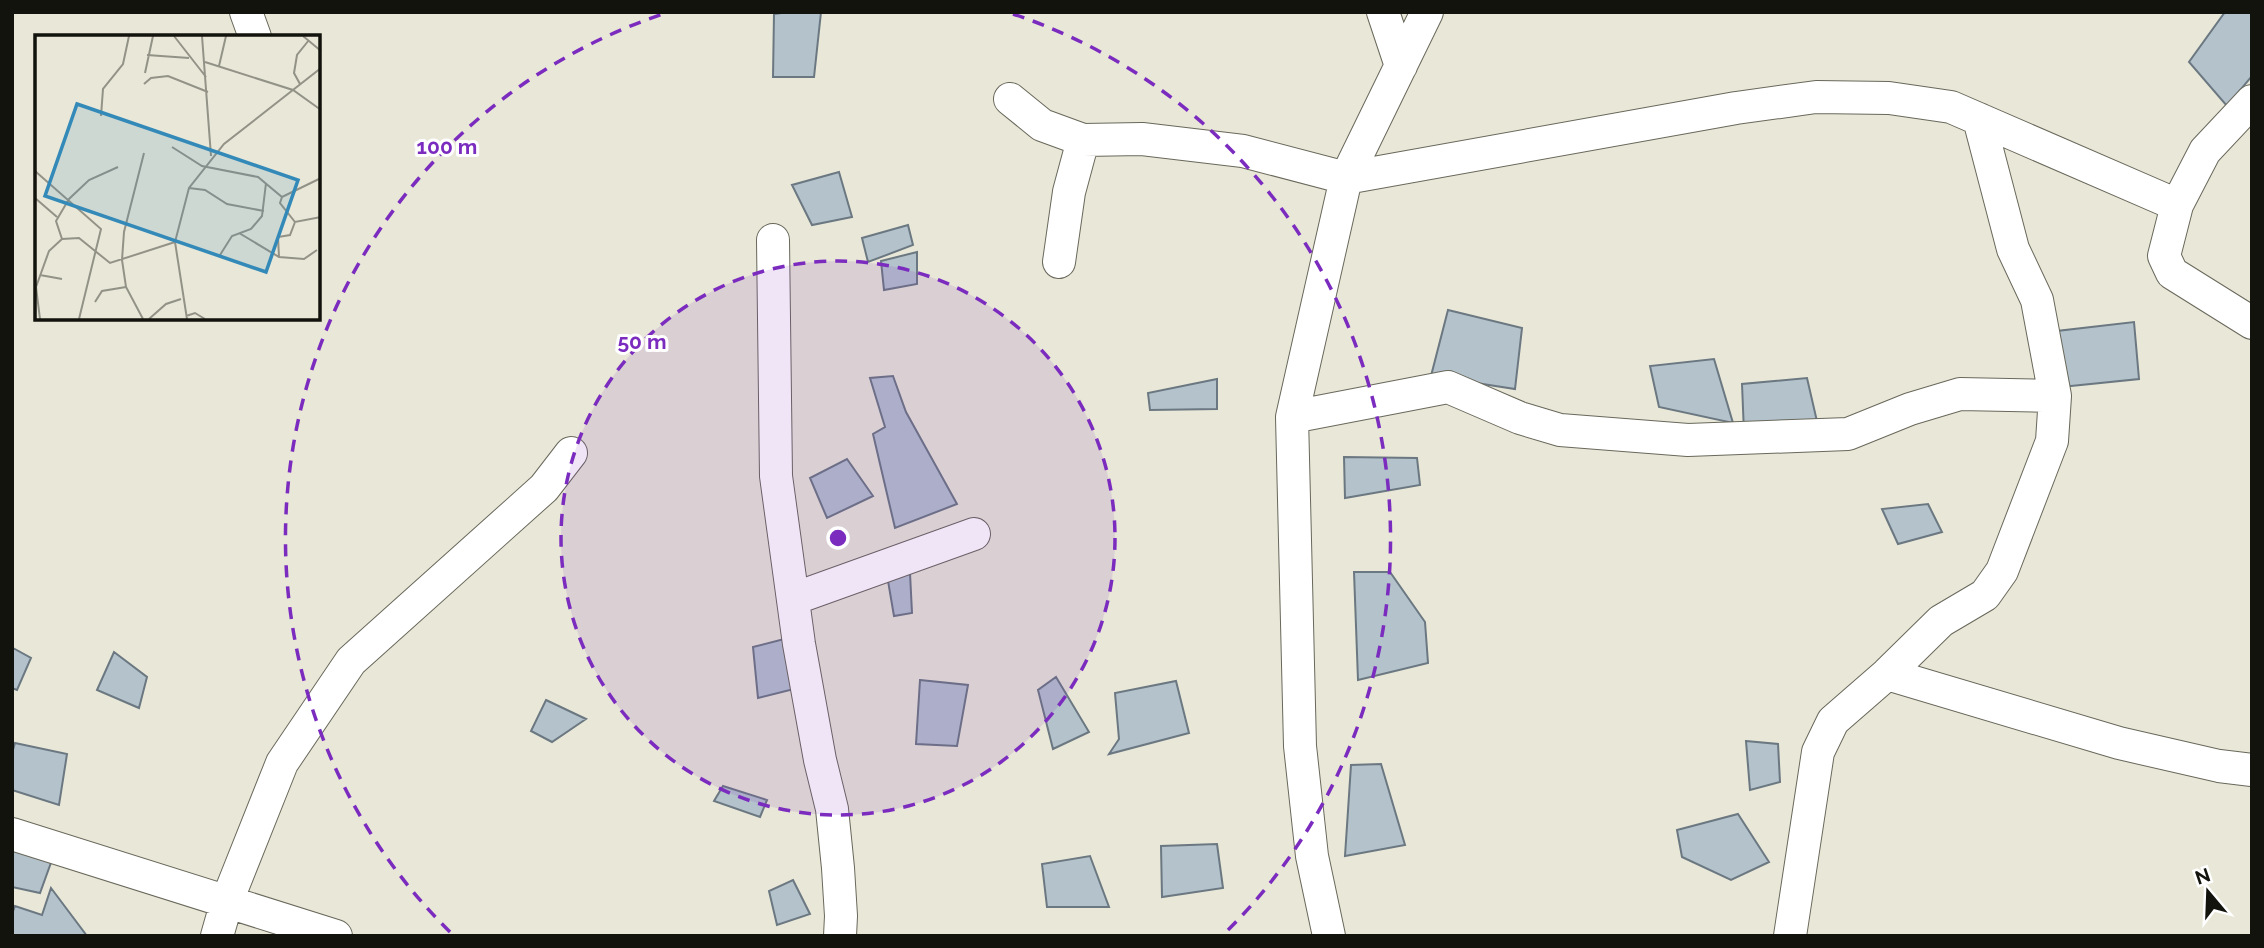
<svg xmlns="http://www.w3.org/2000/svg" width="2264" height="948" font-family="Raleway,sans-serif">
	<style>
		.building { fill: #b4c2cc; stroke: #6b7881; stroke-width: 2 }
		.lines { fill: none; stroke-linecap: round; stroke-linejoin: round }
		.street-casing { stroke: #69685b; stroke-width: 34 }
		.street { stroke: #fff; stroke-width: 32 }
		.ring { fill: none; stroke: #7b2cbf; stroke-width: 3.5; stroke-dasharray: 12 9 }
		.inset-road { fill: none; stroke: #939287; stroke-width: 2 }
		.view { fill: #3389b8; fill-opacity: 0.15; stroke: #3389b8; stroke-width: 3.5 }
		.inset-edge { fill: none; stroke: #13130d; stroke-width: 3.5 }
		.centre { fill: #7b2cbf; stroke: #fff; stroke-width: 3.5 }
		.ring-label { font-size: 21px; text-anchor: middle; font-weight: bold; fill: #7b2cbf; stroke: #fff; stroke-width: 6; stroke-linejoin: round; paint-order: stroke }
	</style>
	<rect width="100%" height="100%" fill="#e8e7d8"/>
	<!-- building -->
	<path class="building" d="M 789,12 L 821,12 L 814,77 L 773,77 L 774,14 Z
		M 2225,12 L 2252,12 L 2252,76 L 2227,106 L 2189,62 Z
		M 839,172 L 852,217 L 812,225 L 792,185 Z
		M 908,225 L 913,245 L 868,262 L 862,238 Z
		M 917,252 L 917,284 L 884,290 L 881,261 Z
		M 1448,310 L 1522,328 L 1515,389 L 1431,376 Z
		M 2134,322 L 2139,379 L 2071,386 L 2053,384 L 2057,331 Z
		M 1714,359 L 1733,423 L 1659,407 L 1650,366 Z
		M 893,376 L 906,412 L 957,504 L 895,528 L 873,434 L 885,427 L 870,378 Z
		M 1807,378 L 1819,430 L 1744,433 L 1742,384 Z
		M 1217,379 L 1217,409 L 1150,410 L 1148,393 Z
		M 1344,457 L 1417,458 L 1420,485 L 1345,498 Z
		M 847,459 L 873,496 L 827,518 L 810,478 Z
		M 1928,504 L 1942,532 L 1898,544 L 1882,509 Z
		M 1354,572 L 1390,572 L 1425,622 L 1428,663 L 1358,680 Z
		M 910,573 L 912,613 L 894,616 L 888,581 Z
		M 788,638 L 794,689 L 758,698 L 753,647 Z
		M 13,648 L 31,658 L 17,690 L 12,688 Z
		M 114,652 L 147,677 L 139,708 L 97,690 Z
		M 1056,677 L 1089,732 L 1053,749 L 1038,690 Z
		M 920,680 L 968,685 L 957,746 L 916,744 Z
		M 1176,681 L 1189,733 L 1109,754 L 1119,739 L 1115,693 Z
		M 546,700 L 586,719 L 552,742 L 531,731 Z
		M 1746,741 L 1778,744 L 1780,782 L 1750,790 Z
		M 15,743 L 67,754 L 59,805 L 12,790 L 12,753 Z
		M 1381,764 L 1405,845 L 1345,856 L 1351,765 Z
		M 723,786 L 767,800 L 760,817 L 714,801 Z
		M 1738,814 L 1769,862 L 1731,880 L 1682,857 L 1677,830 Z
		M 12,842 L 53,857 L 40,893 L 12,887 Z
		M 1217,844 L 1223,888 L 1162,897 L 1161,846 Z
		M 1090,856 L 1109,907 L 1047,907 L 1042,864 Z
		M 793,880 L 810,914 L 777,925 L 769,891 Z
		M 51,888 L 87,936 L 12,936 L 12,914 L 15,906 L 42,915 Z"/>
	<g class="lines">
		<defs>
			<path id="street" d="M 246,12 L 255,37
				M 1383,12 L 1401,66
				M 1010,99 L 1042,125 L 1083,140 L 1142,139 L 1243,151 L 1346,178 L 1736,108 L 1816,97 L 1889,98 L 1951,107 L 2177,205 L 2205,151 L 2252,101
				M 2177,205 L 2164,256 L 2172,273 L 2252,323
				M 773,240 L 776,476 L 799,644 L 820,760 L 832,809 L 838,868 L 841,916 L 840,936
				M 1059,262 L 1069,192 L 1083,140
				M 1292,417 L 1448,387 L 1520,418 L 1560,430 L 1688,440 L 1848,434 L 1910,409 L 1960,394 L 2055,396
				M 793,599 L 974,534
				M 1887,674 L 2119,743 L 2219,766 L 2252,770
				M 12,834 L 336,936
				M 217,936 L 227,901 L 282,763 L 351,661 L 544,488 L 571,453
				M 1329,936 L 1312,856 L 1300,746 L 1292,417 L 1346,178 L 1427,12
				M 1790,936 L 1818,752 L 1833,721 L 1887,674 L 1941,621 L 1985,595 L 2002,571 L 2052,441 L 2055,396 L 2037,300 L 2013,249 L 1979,119"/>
		</defs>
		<!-- street casing -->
		<use href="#street" class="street-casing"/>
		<!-- street -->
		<use href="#street" class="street"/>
	</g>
	<!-- distance rings -->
	<circle cx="838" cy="538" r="277" fill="#7b2cbf" fill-opacity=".12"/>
	<g class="ring">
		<circle cx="838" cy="538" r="277"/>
		<path d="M450 932A553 553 0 0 1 663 14M1013 14A553 553 0 0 1 1226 932"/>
	</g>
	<!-- overview -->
	<g transform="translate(35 35)">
		<rect width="285" height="285" fill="#e8e7d8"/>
		<path class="inset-road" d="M 139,1 L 171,42M 167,1 L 176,121M 268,1 L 286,16M 112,20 L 154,23M 170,27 L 258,55 L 286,75M 184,31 L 191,1M 110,38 L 118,1M 109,49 L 116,43 L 133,41 L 173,57M 265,49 L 259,38 L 262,20 L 274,5M 66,81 L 68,54 L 88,29 L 94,1M 137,112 L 167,131 L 223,142 L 247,162 L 286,143M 0,136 L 66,194 L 44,284M 154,153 L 170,155 L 192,169 L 229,176M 247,162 L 245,168 L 260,187 L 286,182M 0,163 L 22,182M 204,198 L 244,222 L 269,224 L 282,215M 27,204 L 21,186 L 34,164 L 54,145 L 83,132M 185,220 L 197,201 L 216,194 L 227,181 L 231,148M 244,222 L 243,202 L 255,200 L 260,187M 5,240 L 27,244M 60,267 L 67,256 L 91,252M 151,281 L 160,278 L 170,284M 5,284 L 1,252 L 14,216 L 27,204 L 44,203 L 75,228 L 140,207M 108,284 L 91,252 L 87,225 L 89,197 L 109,118M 114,284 L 131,269 L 146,264M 152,284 L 140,207 L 154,153 L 189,109 L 286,33"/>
		<path class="view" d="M 42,69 L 263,145 L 231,237 L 10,161 Z"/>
		<rect width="285" height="285" class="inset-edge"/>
	</g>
	<circle cx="838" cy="538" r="10" class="centre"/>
	<g class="ring-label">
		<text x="447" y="154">100 m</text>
		<text x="642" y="349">50 m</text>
	</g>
	<!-- border -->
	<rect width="2264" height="948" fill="none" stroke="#13130d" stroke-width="28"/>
	<!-- north arrow -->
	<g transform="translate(2208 892) rotate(341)" stroke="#ffffff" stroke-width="5" paint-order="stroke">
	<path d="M0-5L12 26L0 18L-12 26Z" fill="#13130d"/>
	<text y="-10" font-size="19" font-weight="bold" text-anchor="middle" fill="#13130d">N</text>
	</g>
</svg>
